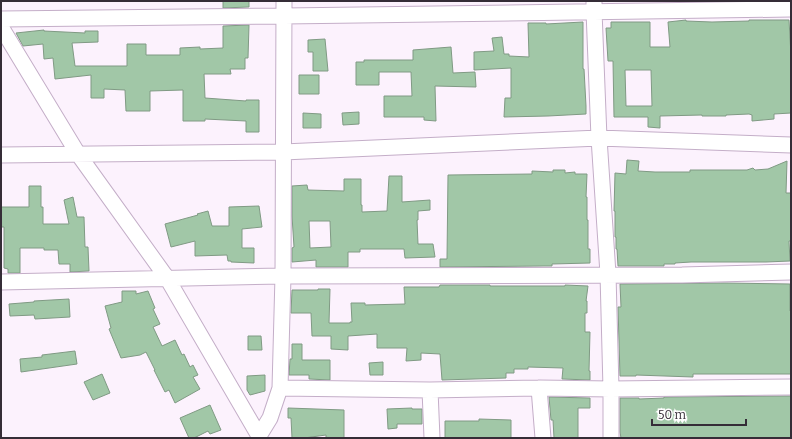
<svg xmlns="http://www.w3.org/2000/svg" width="792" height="439" font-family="Bitter,serif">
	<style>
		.building { fill: #a1c7a7; stroke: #809a84; fill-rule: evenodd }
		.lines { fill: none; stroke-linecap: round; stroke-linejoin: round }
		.minor-casing { stroke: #c4aec8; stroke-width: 17 }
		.minor { stroke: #fff; stroke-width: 15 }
	</style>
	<rect width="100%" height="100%" fill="#fcf2fd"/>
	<!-- building -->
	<path class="building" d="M 223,1 L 249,1 L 249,7 L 223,8 Z
		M 686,20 L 686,21 L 712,22 L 749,21 L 749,20 L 789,20 L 791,55 L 791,113 L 774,114 L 774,119 L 752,121 L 752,115 L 749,114 L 726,115 L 726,116 L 702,116 L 702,115 L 660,116 L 660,128 L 648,127 L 648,117 L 614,117 L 613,61 L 608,61 L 606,28 L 611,28 L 611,22 L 650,22 L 650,47 L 670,47 L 668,22 ZM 625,70 L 651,70 L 652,106 L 626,106 Z
		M 583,22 L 583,69 L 584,69 L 586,106 L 586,114 L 548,116 L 504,117 L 505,98 L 511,98 L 511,68 L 474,70 L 474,52 L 494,51 L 492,38 L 502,37 L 504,54 L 509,54 L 509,56 L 529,57 L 528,23 L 546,23 L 546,24 Z
		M 249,25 L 248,58 L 245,58 L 245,69 L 230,69 L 231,74 L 204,74 L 205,98 L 246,101 L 246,100 L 259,100 L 259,132 L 246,132 L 246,121 L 205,119 L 205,121 L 183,121 L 183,90 L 150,91 L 150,111 L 126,111 L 125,90 L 104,89 L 104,98 L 91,98 L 91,75 L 55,79 L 53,58 L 44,59 L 43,44 L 23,46 L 16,33 L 44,30 L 44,31 L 85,33 L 85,31 L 98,31 L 98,42 L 72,43 L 75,66 L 127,66 L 127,44 L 146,44 L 146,55 L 180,55 L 180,48 L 200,47 L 200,49 L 223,48 L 223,26 Z
		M 325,39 L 328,71 L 313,71 L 313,52 L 308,52 L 308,40 Z
		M 451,47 L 453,73 L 475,72 L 476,87 L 435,86 L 436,121 L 424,120 L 424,117 L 384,117 L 384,96 L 412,96 L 411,72 L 379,72 L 379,85 L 356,85 L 356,62 L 364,62 L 364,60 L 413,60 L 413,50 Z
		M 299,75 L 319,75 L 319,94 L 299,94 Z
		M 359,112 L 359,124 L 343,125 L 342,113 Z
		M 303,113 L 321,114 L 321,128 L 303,128 Z
		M 627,160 L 639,161 L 638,171 L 655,172 L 690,172 L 690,170 L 747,170 L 753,168 L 755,170 L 768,169 L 787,161 L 786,193 L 791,193 L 791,241 L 789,241 L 790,261 L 766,262 L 691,262 L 675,263 L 675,264 L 664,264 L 664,266 L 618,266 L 617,249 L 616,249 L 616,237 L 615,237 L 615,211 L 614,211 L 615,173 L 626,174 Z
		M 553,170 L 565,170 L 565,173 L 575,172 L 575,174 L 587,174 L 586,197 L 587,197 L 587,220 L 588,220 L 588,249 L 590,249 L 590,263 L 552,264 L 552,266 L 545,266 L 440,267 L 440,259 L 447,259 L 448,175 L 532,174 L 532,171 L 553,172 Z
		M 389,176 L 402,176 L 402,202 L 430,200 L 430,210 L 418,211 L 418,220 L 417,220 L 418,244 L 433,244 L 435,257 L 405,258 L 404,249 L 360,249 L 360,252 L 348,252 L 348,267 L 316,267 L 316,260 L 292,262 L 292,248 L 294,247 L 292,216 L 292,186 L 307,185 L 308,190 L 344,191 L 344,179 L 361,179 L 361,205 L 362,205 L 362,212 L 387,211 ZM 309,221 L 330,221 L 331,247 L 310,248 Z
		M 29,186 L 41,186 L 41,207 L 43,207 L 43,224 L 69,224 L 64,200 L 73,197 L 77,217 L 84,217 L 85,247 L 88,247 L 89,271 L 70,272 L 70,264 L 59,264 L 58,250 L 44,250 L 44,248 L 20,248 L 20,273 L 8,273 L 8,269 L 4,268 L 4,227 L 1,227 L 1,207 L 29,207 Z
		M 259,206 L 262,227 L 242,229 L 242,248 L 254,248 L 254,263 L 231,262 L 231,261 L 228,261 L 227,255 L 195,256 L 195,241 L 171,247 L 165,224 L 198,215 L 197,214 L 208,211 L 212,226 L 229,226 L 229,207 Z
		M 725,283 L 790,284 L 790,311 L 791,311 L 791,374 L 693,374 L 693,377 L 636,375 L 636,376 L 620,376 L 618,307 L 621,307 L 620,284 Z
		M 440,285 L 490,285 L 490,286 L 565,286 L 565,285 L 588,286 L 586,301 L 587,301 L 587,313 L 585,313 L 585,332 L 590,332 L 589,371 L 590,371 L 590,380 L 562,379 L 563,368 L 528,367 L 528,369 L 514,369 L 514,373 L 506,373 L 506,378 L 442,380 L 440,354 L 421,353 L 421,360 L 406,361 L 407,348 L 377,348 L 377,334 L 348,336 L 348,350 L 331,349 L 331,336 L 312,336 L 311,313 L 291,313 L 292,290 L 318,290 L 318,289 L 330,289 L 329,323 L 350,323 L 350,322 L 352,322 L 351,303 L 365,303 L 365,305 L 405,304 L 404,287 L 439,287 Z
		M 122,291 L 136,291 L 136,294 L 148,291 L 155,308 L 153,309 L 160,324 L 153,327 L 162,346 L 175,340 L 182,355 L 184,354 L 190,367 L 193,365 L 198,375 L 193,377 L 200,389 L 175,403 L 169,390 L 165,392 L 154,370 L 155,370 L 146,352 L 140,355 L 121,358 L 109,329 L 111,328 L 105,306 L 122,302 Z
		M 69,299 L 70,317 L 35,319 L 34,315 L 10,316 L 9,304 L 34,302 L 34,301 Z
		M 248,336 L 261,336 L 262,350 L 248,350 Z
		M 292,344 L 302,344 L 302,360 L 330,360 L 330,380 L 309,379 L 309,375 L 289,375 L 290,359 L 292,359 Z
		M 75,351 L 77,364 L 21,372 L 20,359 L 42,357 L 42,355 Z
		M 383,362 L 383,375 L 370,375 L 369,363 Z
		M 102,374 L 110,393 L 93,400 L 84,382 Z
		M 265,375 L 265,391 L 250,395 L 247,390 L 247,376 Z
		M 791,396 L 791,438 L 621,438 L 620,432 L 620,398 L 639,398 L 639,399 L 664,398 L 664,397 Z
		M 549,397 L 590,398 L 590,408 L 578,408 L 578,438 L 554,438 L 553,420 L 551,420 Z
		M 210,405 L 221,430 L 210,434 L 208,431 L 194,438 L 189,438 L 180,418 Z
		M 288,408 L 344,410 L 344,438 L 326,438 L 326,435 L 304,438 L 292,438 L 291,418 L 288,418 Z
		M 412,408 L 412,409 L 422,409 L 422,424 L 397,424 L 397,428 L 388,429 L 387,409 Z
		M 479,419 L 511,420 L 511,438 L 445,438 L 445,421 L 479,421 Z"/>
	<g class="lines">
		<defs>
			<path id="minor" d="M 594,1 L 594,11 L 599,138 L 608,274 L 611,389 L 611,438
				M 1,19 L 284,16 L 791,9
				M 1,27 L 78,154 L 167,278 L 259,436
				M 1,155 L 283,152 L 599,138 L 791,145
				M 1,282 L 283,276 L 682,275 L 791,272
				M 280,388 L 430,390 L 539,388 L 611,389 L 791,387
				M 539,388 L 543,438
				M 430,390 L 432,438
				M 259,438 L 259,436 L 270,418 L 280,388 L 283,276 L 284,1"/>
		</defs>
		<!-- minor casing -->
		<use href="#minor" class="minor-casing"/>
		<!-- minor -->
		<use href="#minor" class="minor"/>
	</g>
	<!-- border -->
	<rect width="792" height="439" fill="none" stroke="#352d37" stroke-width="4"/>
	<!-- scale -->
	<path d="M652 419v6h94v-6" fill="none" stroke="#352d37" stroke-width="2"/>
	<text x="658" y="419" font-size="12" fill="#352d37" stroke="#ffffff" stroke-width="3" paint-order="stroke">50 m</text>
</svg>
